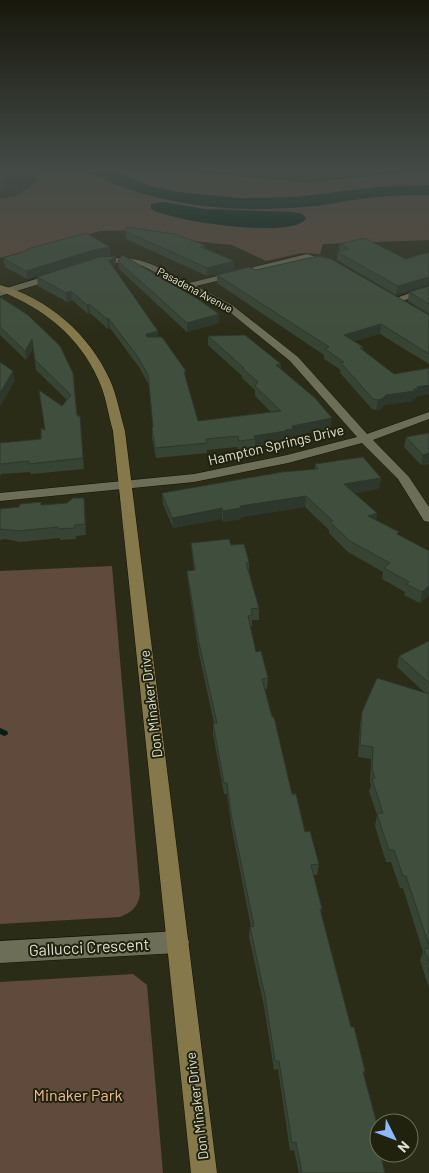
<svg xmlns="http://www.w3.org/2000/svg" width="429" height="1173" font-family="Barlow,sans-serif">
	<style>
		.green { fill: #604a3c }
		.water { fill: #001f15 }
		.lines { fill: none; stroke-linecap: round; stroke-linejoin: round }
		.stream { fill: #001f15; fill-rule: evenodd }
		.river { fill: #001f15; fill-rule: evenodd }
		.street-casing { stroke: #131402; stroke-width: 1 }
		.secondary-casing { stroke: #131402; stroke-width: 1 }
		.street { fill: #6c6e57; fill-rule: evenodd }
		.secondary { fill: #85784b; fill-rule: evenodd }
		.wall { fill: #374434 }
		.shaded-wall { fill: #2d372b }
		.building { fill: #404f3d; stroke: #2d372b }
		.labels { text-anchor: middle; stroke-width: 4; stroke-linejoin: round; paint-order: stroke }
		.far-street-label { font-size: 11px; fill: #e0e1d4; stroke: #21220e }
		.street-label { font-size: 14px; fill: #e0e1d4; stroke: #21220e }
		.near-street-label { font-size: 16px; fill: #e0e1d4; stroke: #21220e }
		.near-park-label { font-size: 16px; fill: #f4ba96; stroke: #21220e }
	</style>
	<rect width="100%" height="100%" fill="#2b2c17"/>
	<!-- green -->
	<path class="green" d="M 32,170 L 195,170 L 200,173 L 307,183 L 429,170 L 429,240 L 323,244 L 320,254 L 301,253 L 266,261 L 232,245 L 184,240 L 149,230 L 100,231 L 0,258 L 0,198 L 14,197 L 39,181 Z
		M 112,566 L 140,894 C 138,907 132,912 120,917 L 0,924 L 0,571 Z
		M 133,974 L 147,985 L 163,1173 L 0,1173 L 0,982 Z"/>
	<!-- water -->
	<path class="water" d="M 163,202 L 205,209 L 293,212 L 302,214 L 306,218 C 297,240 169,221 151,209 L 151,204 Z"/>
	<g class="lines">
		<!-- stream -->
		<path class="stream" d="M 0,728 L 7,731 L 8,733 L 7,735 L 4,736 L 0,734 Z"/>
		<!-- river -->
		<path class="river" d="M 90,170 L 111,170 L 154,187 L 178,192 L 238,198 L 296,197 L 375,187 L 429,185 L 429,195 C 404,195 378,196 353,200 C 343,201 333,204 323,205 C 244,214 164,209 92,174 Z"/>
		<defs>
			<path id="street" d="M 307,254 L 334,263 L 330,266 L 307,260 L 299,261 L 196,286 L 232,305 L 298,357 L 367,434 L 429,412 L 429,419 L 373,440 L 409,477 L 429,507 L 429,522 L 424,521 L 398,479 L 362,443 L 288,463 L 194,482 L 0,501 L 0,493 L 194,474 L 287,455 L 357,437 L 290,361 L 226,309 L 143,266 L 123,262 L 97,266 L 93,263 C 97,260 102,260 107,259 C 140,254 160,268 189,283 Z
				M 56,273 L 60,276 L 59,278 L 0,296 L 0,290 Z
				M 429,286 L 429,292 L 396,303 L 391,300 Z
				M 178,931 L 186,934 L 189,942 L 186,950 L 178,953 L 0,963 L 0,941 Z"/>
			<path id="secondary" d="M 0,285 C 48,298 90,335 110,380 C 117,396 120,414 125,431 L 217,1173 L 191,1173 L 113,431 C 108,414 106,395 98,379 C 79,336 43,308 0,291 Z"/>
		</defs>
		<!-- street casing -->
		<use href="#street" class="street-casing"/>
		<!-- secondary casing -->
		<use href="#secondary" class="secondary-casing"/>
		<!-- street -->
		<use href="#street" class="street"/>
		<!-- secondary -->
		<use href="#secondary" class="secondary"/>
	</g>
	<!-- wall -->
	<path class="wall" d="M 284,170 L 357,170 L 357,172 L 350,173 L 333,173 L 333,175 L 327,175 L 327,177 L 286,177 Z
		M 125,231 L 205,245 L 205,248 L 234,261 L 234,270 L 207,276 L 126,239 Z
		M 340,244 L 406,259 L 396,295 L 337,260 L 337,252 L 339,251 Z
		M 27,249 L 111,256 L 103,257 L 116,264 L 113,267 L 158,331 L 158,337 L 186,381 L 198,421 L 271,412 L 255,396 L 255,390 L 242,378 L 242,376 L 208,345 L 208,336 L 281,364 L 281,369 L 331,428 L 293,436 L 292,439 L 285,440 L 285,441 L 255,446 L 255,449 L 239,451 L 237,447 L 207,450 L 207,453 L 156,458 L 152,438 L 152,428 L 153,427 L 149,385 L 139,367 L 110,328 L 108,329 L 90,313 L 88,314 L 72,300 L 67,302 L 38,286 L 37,277 L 97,258 L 27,279 L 5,267 L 3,258 L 27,251 Z
		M 118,261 L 219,314 L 219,323 L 187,332 L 119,269 Z
		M 256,270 L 429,315 L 429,364 L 380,334 L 353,341 L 363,347 L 362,350 L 416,397 L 416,398 L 413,399 L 413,401 L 384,405 L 381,409 L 376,410 L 372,409 L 340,373 L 341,370 L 324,359 L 324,355 L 217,283 L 217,275 Z
		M 429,286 L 429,314 L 408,301 L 409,292 Z
		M 0,297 L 60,346 L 78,416 L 80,416 L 84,469 L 31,474 L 30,472 L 1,474 L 0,477 L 0,443 L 41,439 L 45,430 L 67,400 L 36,370 L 33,349 L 26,360 L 0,335 Z
		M 429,433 L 429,464 L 421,465 L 404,447 L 406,437 Z
		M 315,464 L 381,478 L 379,489 L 354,493 L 377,513 L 376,520 L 399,535 L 429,595 L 420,603 L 404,595 L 405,592 L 382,579 L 383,572 L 348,552 L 329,533 L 329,530 L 305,507 L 241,517 L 241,519 L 223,522 L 222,519 L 173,528 L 163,504 L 162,493 L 315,469 Z
		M 84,498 L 85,508 L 86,535 L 76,536 L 76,539 L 60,540 L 60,538 L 20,542 L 5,539 L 0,540 L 0,509 L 67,503 Z
		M 191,543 L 231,545 L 249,562 L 249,571 L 259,608 L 259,620 L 252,620 L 252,626 L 250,627 L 256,652 L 268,678 L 267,689 L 265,689 L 292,794 L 305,832 L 319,864 L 317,875 L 313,875 L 322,909 L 321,913 L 351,1027 L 365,1071 L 364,1075 L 386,1156 L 382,1163 L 385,1173 L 299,1173 L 294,1150 L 290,1151 L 278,1069 L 274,1070 L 264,1006 L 249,937 L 250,927 L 251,927 L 231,824 L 227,794 L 224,794 L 213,734 L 213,723 L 214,723 L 199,654 L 188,582 L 187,571 L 194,571 L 192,554 Z
		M 429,641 L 429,988 L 420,960 L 423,952 L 403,888 L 400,888 L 391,862 L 386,862 L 375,826 L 377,815 L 369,791 L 371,785 L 370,782 L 371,759 L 358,757 L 360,725 L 362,712 L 425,693 L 397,667 L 399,656 Z"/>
	<!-- shaded-wall -->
	<path class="shaded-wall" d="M 8,170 L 12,170 L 3,194 L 0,196 L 0,188 Z
		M 350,170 L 357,170 L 357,172 L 350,173 Z
		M 110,247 L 111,256 L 94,258 L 27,279 L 26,271 L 94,250 Z
		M 116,256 L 116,264 L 110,270 L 109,261 Z
		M 234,261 L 234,270 L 207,276 L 207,268 Z
		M 429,277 L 429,285 L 396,295 L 398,286 Z
		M 71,291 L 72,300 L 67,302 L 66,293 Z
		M 89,304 L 90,313 L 88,314 L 87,305 Z
		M 219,314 L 219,323 L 187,332 L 187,323 Z
		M 107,319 L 109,319 L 110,328 L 108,329 Z
		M 381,324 L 380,334 L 343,345 L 344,335 Z
		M 158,331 L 158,340 L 147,344 L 146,334 Z
		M 32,339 L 33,349 L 26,360 L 25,351 Z
		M 281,364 L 281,373 L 276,365 Z
		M 13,371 L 15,381 L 0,407 L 0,393 Z
		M 186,371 L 186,381 L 184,372 Z
		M 429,385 L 429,394 L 416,397 L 416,398 L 413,399 L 413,401 L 384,405 L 381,409 L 376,410 L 378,400 L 386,395 L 413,389 L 417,387 Z
		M 332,418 L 331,428 L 293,436 L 292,439 L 285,440 L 285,441 L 255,446 L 255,439 L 254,436 L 285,430 L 292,426 Z
		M 429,453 L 429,463 L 421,465 L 423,455 Z
		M 381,478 L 379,489 L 343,495 L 344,484 Z
		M 306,496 L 305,507 L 241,517 L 241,519 L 223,522 L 223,511 L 240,506 Z
		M 84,498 L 85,508 L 86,535 L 85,524 Z
		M 222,508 L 222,519 L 173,528 L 172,518 Z
		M 377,513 L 375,524 L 368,516 Z
		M 429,586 L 429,595 L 420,603 L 422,592 Z"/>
	<!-- building -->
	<path class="building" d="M 0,170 L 8,170 L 2,186 L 0,188 Z
		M 127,227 L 174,234 L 205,245 L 201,247 L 234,261 L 207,268 L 125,231 Z
		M 86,233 L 110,247 L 94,250 L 26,271 L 3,258 L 28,250 L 27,249 Z
		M 364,238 L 406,259 L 429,252 L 429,277 L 398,286 L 337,252 L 349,249 L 340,244 Z
		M 122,255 L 124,256 L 199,300 L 219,314 L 187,323 L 118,261 Z
		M 116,256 L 109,261 L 158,331 L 146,334 L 147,337 L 162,337 L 186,371 L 184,372 L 198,421 L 281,411 L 255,386 L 258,382 L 242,368 L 244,368 L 208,336 L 245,335 L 281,364 L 276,365 L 315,398 L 332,418 L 292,426 L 293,429 L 285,430 L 286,431 L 254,436 L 255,439 L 239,441 L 238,436 L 206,439 L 207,443 L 155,448 L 152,428 L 153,427 L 148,375 L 138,357 L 109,319 L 107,319 L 89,304 L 87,305 L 71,291 L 66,293 L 37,277 L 99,257 Z
		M 318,256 L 331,259 L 429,315 L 429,354 L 381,324 L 344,335 L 363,347 L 360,348 L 394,374 L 429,368 L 429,385 L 417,387 L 418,389 L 413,389 L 415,391 L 386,395 L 382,399 L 378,400 L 373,399 L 341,363 L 344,362 L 325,349 L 329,347 L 217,275 L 249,267 L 256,270 Z
		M 429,286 L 429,304 L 409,292 Z
		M 0,297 L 28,315 L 60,346 L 73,373 L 77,416 L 80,416 L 83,458 L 29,464 L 29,461 L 0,464 L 0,443 L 41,439 L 41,428 L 45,430 L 39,390 L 62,406 L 71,395 L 35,360 L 32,339 L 25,351 L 0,327 Z
		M 0,362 L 13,371 L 0,393 Z
		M 429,433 L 429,453 L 423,455 L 406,437 Z
		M 363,457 L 381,478 L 344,484 L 377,513 L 368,516 L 399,532 L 397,534 L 429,551 L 429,586 L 422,592 L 406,584 L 409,582 L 384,568 L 390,563 L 350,541 L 330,522 L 333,521 L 306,496 L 240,506 L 241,508 L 223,511 L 222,508 L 172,518 L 162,493 L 282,472 L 318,469 L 315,464 Z
		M 73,498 L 84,498 L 85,524 L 75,525 L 75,528 L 59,529 L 58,527 L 17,531 L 0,529 L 0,509 L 19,507 L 20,504 L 41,502 L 41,505 L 67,503 Z
		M 229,539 L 231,545 L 244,544 L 249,562 L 246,563 L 259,608 L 251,609 L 252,615 L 248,616 L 256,652 L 261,651 L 268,678 L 262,679 L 272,717 L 274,717 L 292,794 L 296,794 L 305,832 L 310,831 L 319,864 L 311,865 L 322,909 L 320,909 L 351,1027 L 354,1027 L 365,1071 L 363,1072 L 379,1132 L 379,1153 L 385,1153 L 386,1156 L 381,1157 L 385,1173 L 302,1173 L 296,1142 L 292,1143 L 279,1061 L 275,1061 L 265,996 L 250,927 L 254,926 L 231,814 L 227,783 L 224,783 L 213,723 L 217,723 L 199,643 L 187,571 L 195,570 L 191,543 Z
		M 429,641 L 429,683 L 399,656 Z
		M 377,678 L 429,694 L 429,946 L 406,876 L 403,876 L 394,850 L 389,850 L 377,814 L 383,813 L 372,779 L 375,778 L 372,769 L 373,747 L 360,745 L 362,712 Z
		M 429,948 L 429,963 L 424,949 Z"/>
	<!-- sky -->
	<linearGradient id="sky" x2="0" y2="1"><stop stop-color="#18180d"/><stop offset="0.51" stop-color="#444b47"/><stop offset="1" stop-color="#444b47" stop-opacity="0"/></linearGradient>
	<rect width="429" height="334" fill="url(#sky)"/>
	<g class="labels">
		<!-- far-street labels -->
		<g class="far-street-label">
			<text transform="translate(195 290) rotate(28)" y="4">Pasadena Avenue</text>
		</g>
		<!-- street labels -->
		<g class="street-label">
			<text transform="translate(276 445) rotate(-13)" y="5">Hampton Springs Drive</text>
			<text transform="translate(151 704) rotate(-97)" y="5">Don Minaker Drive</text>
			<text transform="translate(197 1106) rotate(-97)" y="5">Don Minaker Drive</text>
		</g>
		<!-- near-street labels -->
		<g class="near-street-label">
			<text transform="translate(89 947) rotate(-3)" y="6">Gallucci Crescent</text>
		</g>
		<!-- near-park labels -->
		<g class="near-park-label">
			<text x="78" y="1101">Minaker Park</text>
		</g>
	</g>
	<!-- north arrow -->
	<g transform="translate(394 1138) rotate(132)"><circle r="24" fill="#21220e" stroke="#6d6e5d"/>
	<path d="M0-4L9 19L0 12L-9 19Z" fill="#8bb9fc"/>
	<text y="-8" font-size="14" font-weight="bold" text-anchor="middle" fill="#e0e1d4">N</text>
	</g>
</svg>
